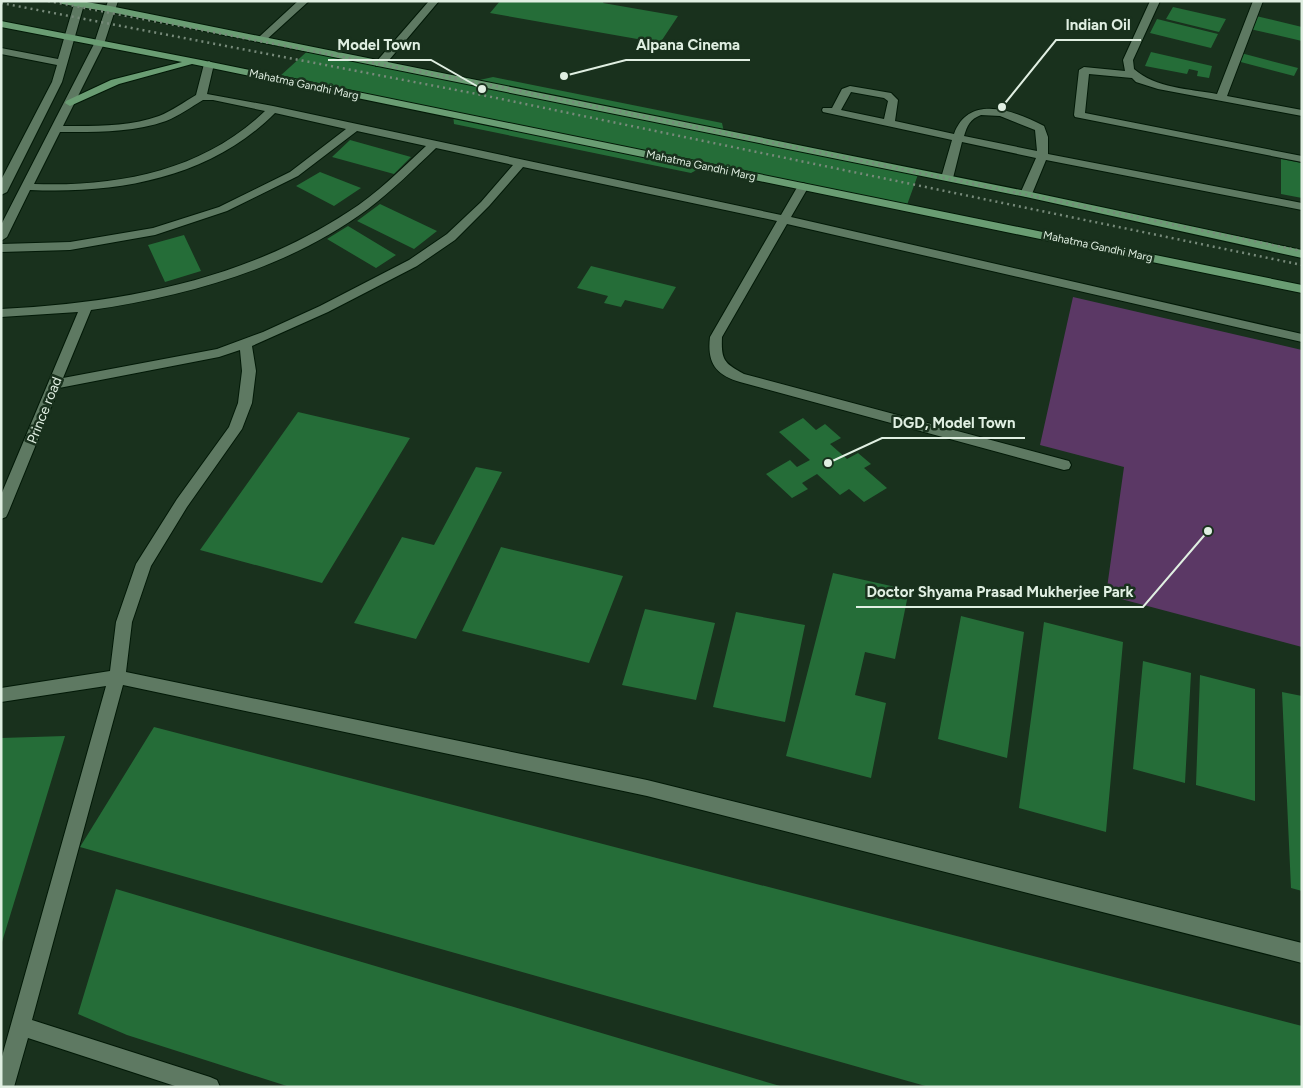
<svg xmlns="http://www.w3.org/2000/svg" width="1303" height="1088" font-family="Figtree,sans-serif">
	<style>
		.green { fill: #5b3865 }
		.building { fill: #256d38 }
		.lines { fill: none; stroke-linecap: round; stroke-linejoin: round }
		.minor-casing { stroke: #021907; stroke-width: 2 }
		.major-casing { stroke: #021907; stroke-width: 2 }
		.minor { fill: #5e7962; fill-rule: evenodd }
		.major { fill: #6a9d73; fill-rule: evenodd }
		.rail { stroke: #778a7a; stroke-width: 2.5; stroke-dasharray: 2 4; stroke-linecap: butt }
		.labels { text-anchor: middle; stroke-width: 5; stroke-linejoin: round; paint-order: stroke }
		.far-street-label { font-size: 11px; fill: #e0efe2; stroke: #19311d }
		.street-label { font-size: 14px; fill: #e0efe2; stroke: #19311d }
		.leader { fill: none; stroke: #e0efe2; stroke-width: 2 }
		.callout-dot { fill: #e0efe2; stroke: #19311d; stroke-width: 2 }
		.callout-label { font-size: 15px; text-anchor: middle; font-weight: bold; fill: #e0efe2; stroke: #19311d; stroke-width: 5; stroke-linejoin: round; paint-order: stroke }
	</style>
	<rect width="100%" height="100%" fill="#19311d"/>
	<!-- green -->
	<path class="green" d="M 1073,297 L 1302,350 L 1302,647 L 1106,595 L 1124,467 L 1040,445 Z"/>
	<!-- building -->
	<path class="building" d="M 500,1 L 604,1 L 603,3 L 678,16 L 660,43 L 490,13 Z
		M 1173,7 L 1226,19 L 1219,32 L 1166,19 Z
		M 1256,16 L 1302,27 L 1302,41 L 1250,29 Z
		M 1157,19 L 1218,34 L 1211,48 L 1150,33 Z
		M 312,47 L 475,81 L 493,77 L 722,123 L 724,132 L 920,169 L 907,205 L 708,164 L 691,173 L 454,124 L 453,114 L 279,77 Z
		M 1151,52 L 1212,66 L 1209,78 L 1197,76 L 1198,71 L 1189,69 L 1187,74 L 1145,66 Z
		M 1241,53 L 1298,68 L 1294,76 L 1237,61 Z
		M 350,140 L 411,157 L 394,174 L 332,157 Z
		M 1281,159 L 1302,163 L 1302,198 L 1281,194 Z
		M 320,172 L 361,188 L 334,206 L 296,186 Z
		M 380,204 L 437,231 L 414,249 L 357,221 Z
		M 348,226 L 396,255 L 376,268 L 327,239 Z
		M 184,235 L 201,271 L 165,282 L 148,245 Z
		M 591,266 L 676,287 L 663,309 L 625,300 L 621,307 L 604,303 L 608,296 L 577,288 Z
		M 298,412 L 410,438 L 322,583 L 200,550 Z
		M 803,418 L 816,430 L 825,424 L 841,438 L 830,444 L 847,459 L 858,453 L 871,464 L 864,468 L 887,488 L 864,502 L 849,489 L 840,495 L 817,474 L 802,483 L 808,489 L 792,498 L 766,474 L 790,460 L 797,467 L 810,460 L 779,432 Z
		M 476,467 L 502,472 L 416,639 L 354,623 L 402,537 L 434,545 Z
		M 501,547 L 623,576 L 589,663 L 462,631 Z
		M 833,573 L 909,590 L 895,659 L 865,652 L 855,695 L 886,703 L 871,778 L 786,756 Z
		M 645,609 L 715,623 L 696,700 L 622,685 Z
		M 736,612 L 805,625 L 785,722 L 713,707 Z
		M 961,616 L 1024,632 L 1007,758 L 938,739 Z
		M 1044,622 L 1123,642 L 1106,832 L 1019,808 Z
		M 1143,661 L 1191,673 L 1185,783 L 1133,769 Z
		M 1200,675 L 1255,689 L 1255,801 L 1196,785 Z
		M 1282,692 L 1302,696 L 1302,891 L 1291,888 Z
		M 154,727 L 1302,1026 L 1302,1087 L 929,1087 L 80,847 Z
		M 65,736 L 2,942 L 1,942 L 1,738 Z
		M 116,889 L 780,1086 L 780,1087 L 290,1087 L 127,1035 L 78,1014 Z"/>
	<g class="lines">
		<defs>
			<path id="minor" d="M 75,1 L 85,1 L 62,82 L 7,192 L 1,195 L 1,180 L 52,82 L 57,65 L 1,54 L 1,48 L 58,59 Z
				M 108,1 L 118,1 L 104,44 L 63,126 C 94,126 129,127 159,116 C 172,111 184,102 196,95 L 204,64 L 209,61 L 214,64 L 207,94 L 273,106 L 781,215 L 799,184 L 803,183 L 809,186 L 791,217 L 1302,334 L 1302,342 L 787,224 L 722,337 C 721,360 724,363 744,374 L 1069,461 L 1071,465 L 1069,469 L 1064,470 L 740,382 C 715,375 707,362 710,337 L 777,221 L 523,167 L 489,206 L 455,240 L 417,266 L 328,312 L 252,346 L 256,371 L 252,403 L 242,429 L 187,507 L 151,566 L 132,622 L 126,672 L 647,780 L 1302,943 L 1302,963 L 647,796 L 123,685 L 32,1020 L 210,1077 L 217,1080 L 220,1087 L 178,1087 L 28,1038 L 14,1087 L 1,1087 L 1,1060 L 106,686 L 1,702 L 1,688 L 110,671 L 116,622 L 136,564 L 177,499 L 229,427 L 238,403 L 242,371 L 240,350 L 219,357 L 59,388 L 8,513 L 6,517 L 1,519 L 1,495 L 78,312 L 1,317 L 1,309 C 123,303 244,280 348,212 C 377,194 401,169 426,146 L 357,131 L 298,176 L 227,211 L 155,235 L 70,250 L 1,252 L 1,244 L 70,242 L 153,228 L 219,207 L 290,172 L 346,129 L 275,113 C 210,178 118,194 30,190 L 7,237 L 1,241 L 1,225 L 94,44 ZM 203,100 L 213,100 L 265,111 C 203,171 117,187 34,184 L 60,132 C 95,132 132,133 166,121 C 179,116 191,107 203,100 ZM 436,148 L 513,165 L 481,202 L 447,234 L 409,260 L 320,306 L 263,332 L 217,349 L 63,378 L 91,310 C 187,296 289,268 368,209 C 392,191 414,169 436,148 Z
				M 298,1 L 309,1 L 265,41 L 259,41 L 259,37 Z
				M 429,1 L 439,1 L 384,66 L 376,66 L 376,62 Z
				M 1150,1 L 1160,1 L 1133,60 L 1134,69 C 1155,88 1190,89 1217,94 L 1253,1 L 1263,1 L 1227,96 L 1302,110 L 1302,116 L 1158,89 L 1136,82 L 1132,78 L 1089,74 L 1085,113 L 1302,156 L 1302,162 L 1075,117 L 1074,115 L 1079,70 L 1084,67 L 1125,71 L 1123,60 Z
				M 850,86 L 891,93 L 898,100 L 895,121 L 954,134 C 969,93 1015,111 1044,126 L 1048,137 L 1048,154 L 1302,203 L 1302,210 L 1046,160 L 1032,194 L 1026,197 L 1020,194 L 1036,158 L 962,142 L 953,178 L 951,180 L 943,180 L 941,178 L 952,140 L 823,112 L 822,110 L 823,108 L 832,108 L 842,89 ZM 851,92 L 884,98 L 888,101 L 884,119 L 841,110 ZM 981,115 L 1000,116 L 1035,130 L 1037,151 L 964,136 C 967,126 970,119 981,115 Z"/>
			<path id="major" d="M 57,1 L 81,1 L 110,6 L 1026,191 L 1302,250 L 1302,258 L 1026,197 L 110,12 L 62,4 Z
				M 1,21 L 201,60 L 1302,285 L 1302,293 L 192,64 L 119,84 L 70,106 L 65,103 L 66,101 L 111,80 L 182,62 L 1,27 Z"/>
		</defs>
		<!-- minor casing -->
		<use href="#minor" class="minor-casing"/>
		<!-- major casing -->
		<use href="#major" class="major-casing"/>
		<!-- minor -->
		<use href="#minor" class="minor"/>
		<!-- major -->
		<use href="#major" class="major"/>
		<!-- rail -->
		<path class="rail" d="M 48,1 L 485,84 L 1302,251
			M 1,3 L 477,94 L 1302,265"/>
	</g>
	<g class="labels">
		<!-- far-street labels -->
		<g class="far-street-label">
			<text transform="translate(304 84) rotate(12)" y="4">Mahatma Gandhi Marg</text>
			<text transform="translate(701 165) rotate(12)" y="4">Mahatma Gandhi Marg</text>
			<text transform="translate(1098 246) rotate(12)" y="4">Mahatma Gandhi Marg</text>
		</g>
		<!-- street labels -->
		<g class="street-label">
			<text transform="translate(44 410) rotate(-68)" y="5">Prince road</text>
		</g>
	</g>
	<!-- callouts -->
	<path class="leader" d="M1002 107L1056 40H1141M564 76L626 60H750M482 89L431 60H328M828 463L882 438H1025M1208 531L1143 607H856"/>
	<g class="callout-dot">
		<circle cx="1002" cy="107" r="5"/>
		<circle cx="564" cy="76" r="5"/>
		<circle cx="482" cy="89" r="5"/>
		<circle cx="828" cy="463" r="5"/>
		<circle cx="1208" cy="531" r="5"/>
	</g>
	<g class="callout-label">
		<text x="1098" y="30">Indian Oil</text>
		<text x="688" y="50">Alpana Cinema</text>
		<text x="379" y="50">Model Town</text>
		<text x="954" y="428">DGD, Model Town</text>
		<text x="1000" y="597">Doctor Shyama Prasad Mukherjee Park</text>
	</g>
	<!-- border -->
	<rect width="1303" height="1088" fill="none" stroke="#e0efe2" stroke-width="5"/>
</svg>
